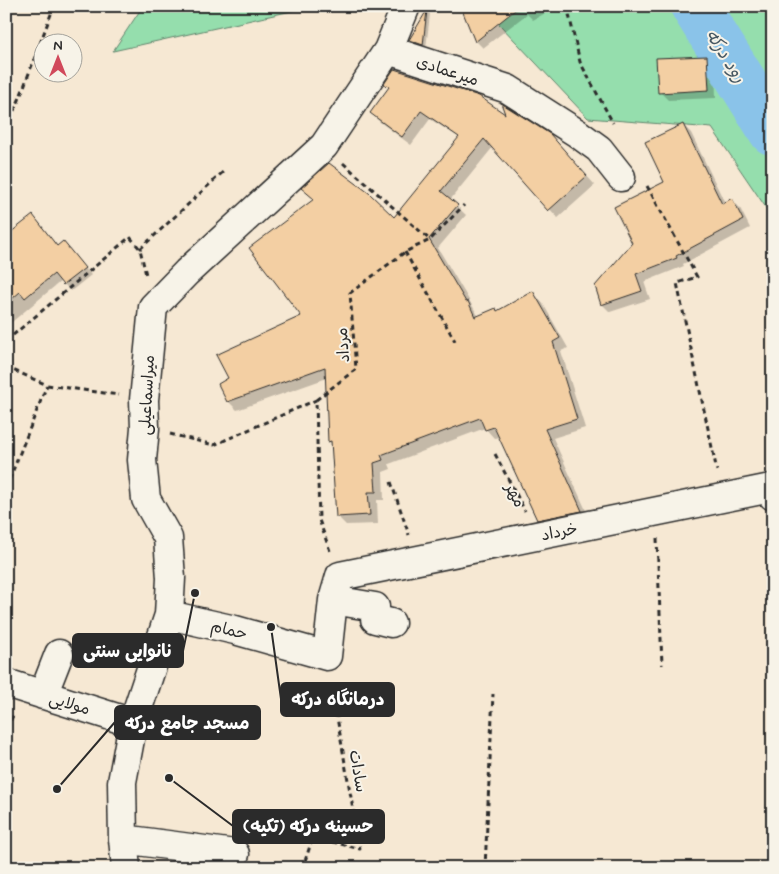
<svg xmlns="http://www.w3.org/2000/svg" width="779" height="874" font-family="Mynerve,'Playpen Sans Arabic',sans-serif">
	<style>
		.green { fill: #95dead; stroke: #60846c }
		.shadow { fill: #0003 }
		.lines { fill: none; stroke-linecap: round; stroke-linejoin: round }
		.river { stroke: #8ac3e9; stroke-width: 49 }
		.building { fill: #f3cfa3; stroke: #2b2b2b }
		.minor-casing { stroke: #2b2b2b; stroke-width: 31 }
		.path { stroke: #2b2b2b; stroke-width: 3; stroke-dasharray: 5 4; stroke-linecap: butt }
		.minor { stroke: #f7f3e8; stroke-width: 28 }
		.labels { text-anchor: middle; stroke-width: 4; stroke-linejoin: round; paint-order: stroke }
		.street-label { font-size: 16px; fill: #2b2b2b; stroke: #f7f3e8 }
		.water-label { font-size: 18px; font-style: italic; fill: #485964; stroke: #f7f3e8 }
		.leader { fill: none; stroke: #2b2b2b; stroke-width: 2 }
		.callout-dot { fill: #2b2b2b; stroke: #f7f3e8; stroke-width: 2 }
		.callout { fill: #2b2b2b; stroke: #2b2b2b; stroke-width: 2 }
		.callout-label { font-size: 18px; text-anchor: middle; font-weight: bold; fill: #fff }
	</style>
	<rect width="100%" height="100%" fill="#f6e8d3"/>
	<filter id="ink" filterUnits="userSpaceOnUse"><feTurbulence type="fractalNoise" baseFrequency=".02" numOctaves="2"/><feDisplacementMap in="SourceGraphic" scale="10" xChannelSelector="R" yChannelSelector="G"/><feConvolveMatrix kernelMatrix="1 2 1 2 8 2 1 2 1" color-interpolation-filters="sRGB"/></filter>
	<g filter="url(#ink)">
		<!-- green -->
		<path class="green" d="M 143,6 L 314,6 L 113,51 Z
			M 482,6 L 773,6 L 773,218 L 712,128 L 588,118 Z"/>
		<!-- shadow -->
		<path class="shadow" d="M 469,6 L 558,6 L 533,20 L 527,14 L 483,48 L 476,41 Z
			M 427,12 L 430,14 L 426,48 L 414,44 L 411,40 Z
			M 707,57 L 715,65 L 716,98 L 668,100 L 660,92 Z
			M 386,84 L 508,117 L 558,144 L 595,185 L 558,218 L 493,147 L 450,200 L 466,215 L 438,248 L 479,317 L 498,312 L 533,293 L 542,302 L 568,348 L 561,351 L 585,428 L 553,438 L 590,519 L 547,528 L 538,519 L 500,437 L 494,438 L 485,428 L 389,464 L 391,469 L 383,472 L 384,500 L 377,500 L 378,524 L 346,525 L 337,516 L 333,445 L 329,441 L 327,378 L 237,410 L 228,401 L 230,379 L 303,317 L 315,200 L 303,189 L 394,219 L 460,138 L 430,119 L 411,145 L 380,122 L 371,113 L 390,88 Z
			M 683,125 L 691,133 L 725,203 L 732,200 L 740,208 L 750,228 L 683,264 L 684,266 L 644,282 L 650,299 L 610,312 L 602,304 L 666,182 Z
			M 40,224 L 58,247 L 63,243 L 91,275 L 71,291 L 61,281 L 7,326 L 11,331 L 6,335 L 6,237 Z"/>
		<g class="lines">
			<!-- river -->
			<path class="river" d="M 695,6 L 773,131"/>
		</g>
		<!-- building -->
		<path class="building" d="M 468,6 L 520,6 L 475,42 L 462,10 L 468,10 Z
			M 427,10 L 423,45 L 409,40 Z
			M 707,56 L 709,90 L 658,93 L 656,58 Z
			M 394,69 L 479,96 L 505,114 L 501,103 L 550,134 L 587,176 L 548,211 L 484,139 L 441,191 L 458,205 L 429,239 L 466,302 L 468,301 L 475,317 L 496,308 L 497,311 L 533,291 L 560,338 L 553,342 L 577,419 L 545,429 L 582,511 L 537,520 L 494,427 L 485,430 L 480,418 L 381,455 L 383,460 L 374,463 L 376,492 L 368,492 L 370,515 L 336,517 L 331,441 L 328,442 L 325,367 L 227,402 L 218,384 L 228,378 L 216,355 L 301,316 L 249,248 L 314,199 L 301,188 L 329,163 L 369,193 L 394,217 L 459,137 L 421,111 L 402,137 L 370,113 L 389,87 L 384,84 Z
			M 683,124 L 722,204 L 732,198 L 743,220 L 676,256 L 677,258 L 636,274 L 642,291 L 601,305 L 595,286 L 632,243 L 614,207 L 664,182 L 645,142 Z
			M 33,215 L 57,246 L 63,241 L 85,268 L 63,285 L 54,274 L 25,298 L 20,292 L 6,304 L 6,236 Z"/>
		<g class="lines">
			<defs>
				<path id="minor" d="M 388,50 L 508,89 L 577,133 L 599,149 L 621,177
					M 333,600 L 375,607 L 375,619 L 391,623
					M 169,615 L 235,630 L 327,656 L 333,600 L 340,576 L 771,488 L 773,496
					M 6,683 L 133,723
					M 43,695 L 59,654
					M 123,839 L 235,854
					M 126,868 L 123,839 L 122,782 L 133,723 L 169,615 L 171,578 L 168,538 L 146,499 L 142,460 L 145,428 L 144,400 L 153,307 L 187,272 L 324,146 L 388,50 L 406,6"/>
			</defs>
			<!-- minor casing -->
			<use href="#minor" class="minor-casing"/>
			<!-- path -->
			<path class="path" d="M 567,6 L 580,62 L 613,123
				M 6,127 L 19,100 L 54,6
				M 343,163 L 430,240
				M 647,186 L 697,277 L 677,283 L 717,471
				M 140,249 L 224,171
				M 405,252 L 455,341
				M 6,341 L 130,237 L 140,249 L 146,275
				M 6,367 L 47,385 L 119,395
				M 170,434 L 214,445 L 316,400
				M 495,454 L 525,511
				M 391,482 L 409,535
				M 6,488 L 47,385
				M 657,538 L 662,665
				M 330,551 L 319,520 L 316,400 L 356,369 L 350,293 L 405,252 L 430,240 L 464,205
				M 6,728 L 14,714
				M 305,861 L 313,837 L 360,849 L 331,683
				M 485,868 L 493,694"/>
			<!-- minor -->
			<use href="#minor" class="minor"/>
		</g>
	</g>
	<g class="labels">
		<!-- street labels -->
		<g class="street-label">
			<text transform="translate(448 70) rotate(18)" y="6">میرعمادی</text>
			<text transform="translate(342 345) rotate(-94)" y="6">مرداد</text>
			<text transform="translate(146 395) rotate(-87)" y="6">میراسماعیلی</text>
			<text transform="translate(516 495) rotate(62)" y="6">مهر</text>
			<text transform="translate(559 531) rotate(-11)" y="6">خرداد</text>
			<text transform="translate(229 629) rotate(14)" y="6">حمام</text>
			<text transform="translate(70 703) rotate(17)" y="6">مولایی</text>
			<text transform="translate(359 771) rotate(80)" y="6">سادات</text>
		</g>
		<!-- water labels -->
		<g class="water-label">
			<text transform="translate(726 56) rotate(58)" y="6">رود درکه</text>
		</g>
	</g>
	<!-- callouts -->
	<path class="leader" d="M195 593L183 651M271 627L281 699M57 789L115 722M169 778L233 826"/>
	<g class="callout-dot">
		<circle cx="195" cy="593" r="5"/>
		<circle cx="271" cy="627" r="5"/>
		<circle cx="57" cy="789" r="5"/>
		<circle cx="169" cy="778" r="5"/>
	</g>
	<g class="callout">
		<rect x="73" y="634" width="110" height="33" rx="5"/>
		<rect x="281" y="683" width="113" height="33" rx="5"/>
		<rect x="115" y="706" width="145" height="33" rx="5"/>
		<rect x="233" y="810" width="151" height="33" rx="5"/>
	</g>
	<g class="callout-label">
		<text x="128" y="657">نانوایی سنتی</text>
		<text x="338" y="705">درمانگاه درکه</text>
		<text x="187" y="729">مسجد جامع درکه</text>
		<text x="308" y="832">حسینه درکه (تکیه)</text>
	</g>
	<!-- margin -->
	<rect width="779" height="874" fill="none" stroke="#f7f3e8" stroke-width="25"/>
	<rect x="12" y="12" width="754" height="849" fill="none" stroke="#2b2b2b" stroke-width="2" filter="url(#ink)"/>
	<!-- north arrow -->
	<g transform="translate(58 58)"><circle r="24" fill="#f7f3e8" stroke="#a5a39c"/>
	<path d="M0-4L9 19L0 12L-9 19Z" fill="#d1495b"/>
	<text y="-8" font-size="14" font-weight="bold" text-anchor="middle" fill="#2b2b2b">N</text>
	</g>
</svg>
